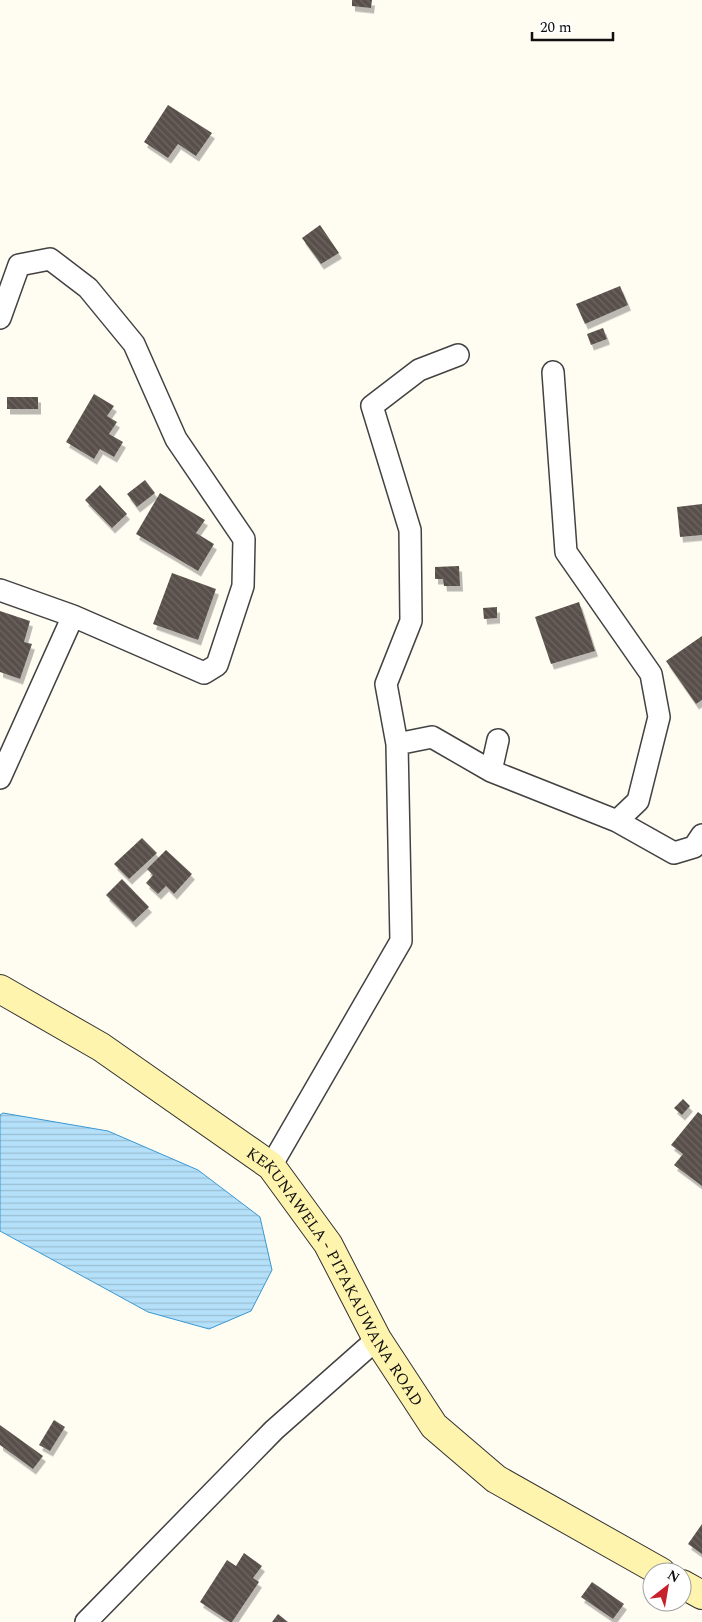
<svg xmlns="http://www.w3.org/2000/svg" width="702" height="1622" font-family="Spectral,serif">
	<style>
		.water { fill: url(#water-rules); stroke: #3898d3 }
		.building { fill: url(#building-back-hatch); filter: url(#shadow) }
		.lines { fill: none; stroke-linecap: round; stroke-linejoin: round }
		.street-casing { stroke: #424242; stroke-width: 24 }
		.secondary-casing { stroke: #313131; stroke-width: 30 }
		.street { stroke: #fff; stroke-width: 21 }
		.secondary { stroke: #fff4ad; stroke-width: 28 }
		.labels { text-anchor: middle; stroke-width: 5; stroke-linejoin: round; paint-order: stroke }
		.street-label { font-size: 16px; fill: #0f0f0f; stroke: #fff }
	</style>
	<defs>
		<pattern id="water-rules" width="6" height="5" patternUnits="userSpaceOnUse" patternTransform="scale(1.25)"><rect width="6" height="5" fill="#b4e0f9"/><path d="M0 2.5h6" fill="none" stroke="#9abfd4"/></pattern>
		<pattern id="building-back-hatch" width="6" height="6" patternUnits="userSpaceOnUse" patternTransform="scale(1.25)"><rect width="6" height="6" fill="#59504b"/><path d="M-1 5l2 2M0 0l6 6M5-1l2 2" fill="none" stroke="#6c6561"/></pattern>
		<filter id="shadow"><feDropShadow dx="3" dy="5.5" stdDeviation="0" flood-color="#0004"/></filter>
	</defs>
	<rect width="100%" height="100%" fill="#fffcf2"/>
	<!-- water -->
	<path class="water" d="M 3,1113 L 108,1131 L 198,1170 L 260,1217 L 272,1270 L 251,1311 L 209,1329 L 148,1312 L 0,1231 L 0,1115 Z"/>
	<!-- building -->
	<path class="building" d="M 352,0 L 372,0 L 371,8 L 352,6 Z
		M 168,105 L 212,133 L 196,156 L 178,144 L 168,158 L 144,142 Z
		M 320,225 L 339,253 L 321,264 L 302,238 Z
		M 620,286 L 628,305 L 585,324 L 576,304 Z
		M 603,328 L 607,339 L 591,345 L 587,334 Z
		M 94,394 L 114,406 L 107,416 L 117,422 L 109,434 L 123,442 L 114,457 L 100,449 L 94,459 L 66,442 Z
		M 7,397 L 38,397 L 38,409 L 7,409 Z
		M 145,480 L 155,493 L 137,507 L 127,494 Z
		M 100,485 L 127,514 L 112,528 L 85,500 Z
		M 160,493 L 205,520 L 196,533 L 214,544 L 198,571 L 136,534 Z
		M 702,504 L 702,535 L 680,537 L 677,507 Z
		M 459,566 L 460,586 L 444,586 L 443,579 L 435,579 L 435,567 Z
		M 172,573 L 216,589 L 198,640 L 153,624 Z
		M 579,602 L 595,651 L 551,664 L 535,617 Z
		M 497,607 L 497,618 L 484,619 L 483,608 Z
		M 0,611 L 30,621 L 24,642 L 32,644 L 20,679 L 0,672 Z
		M 702,636 L 702,700 L 696,704 L 666,661 Z
		M 142,838 L 157,853 L 129,879 L 114,864 Z
		M 166,850 L 192,874 L 174,894 L 166,886 L 158,894 L 146,883 L 153,875 L 147,869 Z
		M 122,879 L 149,907 L 133,922 L 106,895 Z
		M 683,1099 L 690,1106 L 682,1115 L 674,1108 Z
		M 698,1112 L 702,1115 L 702,1186 L 674,1165 L 683,1154 L 671,1145 Z
		M 54,1420 L 65,1427 L 50,1451 L 39,1445 Z
		M 0,1425 L 43,1456 L 33,1469 L 0,1445 Z
		M 702,1524 L 702,1554 L 688,1544 Z
		M 244,1553 L 262,1566 L 253,1578 L 259,1582 L 232,1622 L 230,1622 L 200,1602 L 227,1560 L 236,1566 Z
		M 592,1582 L 624,1604 L 613,1619 L 581,1597 Z
		M 278,1614 L 288,1622 L 272,1622 Z"/>
	<g class="lines">
		<defs>
			<path id="street" d="M 0,318 L 19,265 L 50,259 L 88,288 L 134,344 L 176,439 L 244,539 L 243,586 L 217,665 L 204,673 L 73,616 L 0,778
				M 553,372 L 566,552 L 651,674 L 659,717 L 638,801 L 617,821
				M 0,590 L 73,616
				M 397,744 L 386,684 L 411,621 L 410,530 L 372,406 L 419,370 L 458,355
				M 491,771 L 617,821 L 674,853 L 694,847 L 702,835
				M 271,1166 L 401,941 L 397,744 L 432,737 L 491,771 L 498,740
				M 86,1622 L 274,1430 L 377,1339"/>
			<g id="secondary">
				<path id="s1" d="M 0,989 L 101,1047 L 271,1166 L 328,1244 L 377,1339 L 434,1426 L 496,1479 L 661,1572"/>
				<path d="M 682,1584 L 702,1595"/>
			</g>
		</defs>
		<!-- street casing -->
		<use href="#street" class="street-casing"/>
		<!-- secondary casing -->
		<use href="#secondary" class="secondary-casing"/>
		<!-- street -->
		<use href="#street" class="street"/>
		<!-- secondary -->
		<use href="#secondary" class="secondary"/>
	</g>
	<g class="labels">
		<!-- street labels -->
		<g class="street-label">
			<text dy="6" stroke="none"><textPath href="#s1" startOffset="451">KEKUNAWELA - PITAKAUWANA ROAD</textPath></text>
		</g>
	</g>
	<!-- north arrow -->
	<g transform="translate(667 1587) rotate(31)"><circle r="24" fill="#ffffff" stroke="#9f9f9f"/>
	<path d="M0-4L9 19L0 12L-9 19Z" fill="#c6212c"/>
	<text y="-8" font-size="14" font-weight="bold" text-anchor="middle" fill="#0f0f0f">N</text>
	</g>
	<!-- scale -->
	<path d="M532 32v8h81v-8" fill="none" stroke="#0f0f0f" stroke-width="2.5"/>
	<text x="540" y="32" font-size="15" fill="#0f0f0f" stroke="#ffffff" stroke-width="4" paint-order="stroke">20 m</text>
</svg>
